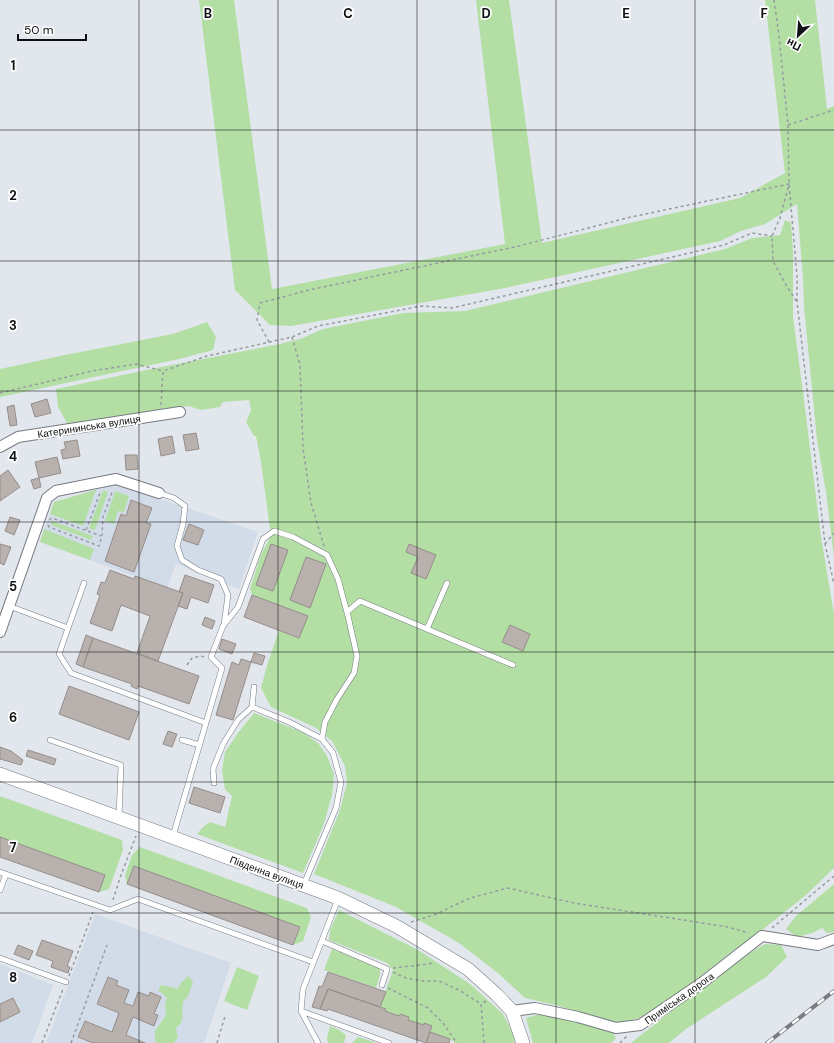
<svg xmlns="http://www.w3.org/2000/svg" width="834" height="1043" font-family="'DM Sans',sans-serif">
	<style>
		.built { fill: #d2dce9 }
		.green { fill: #b3dfa5 }
		.building { fill: #b9b1ad; stroke: #958d89 }
		.lines { fill: none; stroke-linecap: round; stroke-linejoin: round }
		.service-casing { stroke: #777b81; stroke-width: 6 }
		.minor-casing { stroke: #777b81; stroke-width: 12 }
		.tertiary-casing { stroke: #777b81; stroke-width: 14 }
		.path { stroke: #969ba0; stroke-width: 1.5; stroke-dasharray: 3 3; stroke-linecap: butt }
		.service { stroke: #fff; stroke-width: 5 }
		.minor { stroke: #fff; stroke-width: 10 }
		.tertiary { stroke: #fff; stroke-width: 13 }
		.rail-casing { stroke: #797c81; stroke-width: 4 }
		.rail { stroke: #fff; stroke-width: 2.5; stroke-dasharray: 8; stroke-linecap: butt }
		.grid { fill: none; stroke: #0f1013; stroke-width: 1; stroke-opacity: 0.55 }
		.labels { text-anchor: middle; stroke-width: 3.5; stroke-linejoin: round; paint-order: stroke }
		.street-label { font-size: 10px; fill: #0f1013; stroke: #fff }
		.grid-label { font-size: 13px; text-anchor: middle; font-weight: bold; fill: #0f1013; stroke: #fff; stroke-width: 3.5; stroke-linejoin: round; paint-order: stroke }
	</style>
	<rect width="100%" height="100%" fill="#e1e7ed"/>
	<!-- built -->
	<path class="built" d="M 116,484 L 258,532 L 239,589 L 176,564 L 167,588 L 40,542 L 54,502 Z
		M 95,914 L 231,963 L 204,1043 L 46,1043 Z
		M 0,964 L 53,985 L 32,1043 L 0,1043 Z"/>
	<!-- green -->
	<path class="green" d="M 199,0 L 234,0 L 272,289 L 505,244 L 476,0 L 509,0 L 542,243 L 740,198 L 785,173 L 765,0 L 815,0 L 827,109 L 834,106 L 834,557 L 826,492 L 817,440 L 804,307 L 803,278 L 797,204 L 765,224 L 741,231 L 720,241 L 505,288 L 291,326 L 270,325 L 235,290 Z
		M 785,220 L 791,223 L 793,251 L 793,317 L 804,400 L 821,537 L 834,614 L 834,868 L 806,895 L 762,930 L 730,953 L 680,993 L 643,1017 L 621,1023 L 594,1017 L 559,1006 L 525,998 L 499,974 L 459,943 L 396,907 L 314,874 L 340,810 L 347,783 L 345,766 L 332,741 L 316,728 L 271,707 L 261,688 L 268,662 L 279,631 L 299,638 L 308,616 L 252,595 L 250,589 L 261,554 L 271,536 L 261,462 L 256,436 L 254,436 L 246,422 L 251,410 L 249,400 L 223,402 L 220,407 L 201,410 L 189,406 L 177,407 L 68,425 L 58,407 L 56,389 L 156,368 L 280,344 L 300,339 L 323,329 L 403,313 L 465,311 L 725,249 L 752,238 L 780,235 Z
		M 207,322 L 216,337 L 213,350 L 179,359 L 0,397 L 0,369 L 65,355 L 173,334 Z
		M 96,490 L 83,526 L 50,514 L 54,502 Z
		M 103,490 L 108,492 L 95,530 L 89,528 Z
		M 115,491 L 129,496 L 124,512 L 118,511 L 114,524 L 105,521 Z
		M 52,521 L 93,536 L 91,540 L 51,525 Z
		M 44,529 L 94,549 L 90,560 L 40,542 Z
		M 254,713 L 302,732 L 318,743 L 327,756 L 334,774 L 332,795 L 324,824 L 303,873 L 197,834 L 203,827 L 210,822 L 225,827 L 232,796 L 225,789 L 222,770 L 225,752 L 238,733 Z
		M 0,796 L 122,840 L 123,850 L 109,889 L 99,892 L 104,875 L 0,837 Z
		M 140,847 L 307,908 L 311,917 L 303,941 L 293,945 L 300,927 L 134,866 L 127,884 L 125,875 L 132,855 Z
		M 834,884 L 834,932 L 827,933 L 822,928 L 812,933 L 797,937 L 786,929 L 796,916 Z
		M 339,910 L 418,950 L 470,984 L 503,1014 L 513,1034 L 515,1043 L 455,1043 L 450,1039 L 430,1032 L 432,1026 L 424,1024 L 424,1025 L 408,1020 L 409,1017 L 401,1014 L 399,1016 L 385,1011 L 386,1009 L 380,1007 L 393,970 L 387,963 L 329,940 L 330,930 Z
		M 765,944 L 781,945 L 787,957 L 766,977 L 686,1029 L 669,1043 L 631,1043 L 680,1004 L 735,962 Z
		M 332,949 L 374,965 L 380,969 L 380,975 L 376,988 L 324,970 Z
		M 237,967 L 259,976 L 247,1010 L 224,1001 Z
		M 188,976 L 193,982 L 188,996 L 183,1002 L 182,1021 L 176,1029 L 178,1037 L 174,1043 L 158,1043 L 155,1041 L 155,1031 L 166,1015 L 165,1004 L 167,998 L 158,990 L 161,985 L 171,987 L 177,989 L 181,983 Z
		M 540,1014 L 588,1024 L 613,1033 L 616,1038 L 611,1043 L 533,1043 L 526,1018 Z
		M 330,1026 L 339,1030 L 346,1035 L 344,1043 L 328,1043 L 327,1038 Z
		M 358,1037 L 377,1043 L 352,1043 Z"/>
	<!-- building -->
	<path class="building" d="M 47,399 L 51,413 L 35,417 L 31,404 Z
		M 14,405 L 17,425 L 10,426 L 7,407 Z
		M 196,433 L 199,449 L 186,451 L 183,435 Z
		M 172,436 L 175,453 L 161,456 L 158,439 Z
		M 77,440 L 80,456 L 63,459 L 61,450 L 66,449 L 64,442 Z
		M 125,455 L 137,455 L 138,469 L 126,470 Z
		M 57,457 L 61,473 L 39,478 L 35,462 Z
		M 8,470 L 20,487 L 0,501 L 0,476 Z
		M 39,478 L 41,487 L 34,489 L 31,480 Z
		M 131,500 L 152,508 L 146,523 L 151,524 L 134,572 L 105,561 L 121,514 L 126,516 Z
		M 10,517 L 20,520 L 14,535 L 5,531 Z
		M 189,524 L 204,530 L 198,545 L 183,540 Z
		M 0,544 L 11,547 L 4,565 L 0,563 Z
		M 271,544 L 288,550 L 273,591 L 256,585 Z
		M 409,544 L 436,555 L 426,579 L 411,573 L 418,557 L 406,552 Z
		M 306,557 L 326,564 L 310,608 L 290,600 Z
		M 110,570 L 134,579 L 135,576 L 183,593 L 158,661 L 137,653 L 150,616 L 121,605 L 112,631 L 90,623 L 100,595 L 97,594 L 101,582 L 105,583 Z
		M 185,575 L 214,585 L 208,603 L 191,597 L 187,609 L 178,606 L 183,593 L 179,592 Z
		M 252,595 L 308,616 L 299,638 L 244,617 Z
		M 205,617 L 215,621 L 212,629 L 202,625 Z
		M 510,625 L 530,634 L 523,651 L 502,642 Z
		M 86,635 L 93,638 L 83,667 L 76,664 Z
		M 93,638 L 199,676 L 189,704 L 138,686 L 137,689 L 131,686 L 132,684 L 83,667 Z
		M 222,639 L 236,644 L 232,654 L 219,649 Z
		M 254,653 L 265,656 L 262,665 L 251,662 Z
		M 241,659 L 251,662 L 233,720 L 216,715 L 232,662 L 239,665 Z
		M 69,686 L 139,712 L 129,740 L 59,714 Z
		M 168,731 L 177,734 L 172,747 L 163,744 Z
		M 0,747 L 11,751 L 23,760 L 21,765 L 0,759 Z
		M 28,750 L 56,759 L 54,765 L 26,756 Z
		M 194,787 L 225,797 L 220,813 L 189,803 Z
		M 0,837 L 105,875 L 99,892 L 0,857 Z
		M 134,866 L 300,927 L 293,945 L 127,884 Z
		M 42,940 L 73,951 L 67,966 L 70,967 L 68,973 L 51,967 L 53,961 L 36,955 Z
		M 18,945 L 33,951 L 29,960 L 14,954 Z
		M 328,972 L 386,992 L 380,1007 L 328,989 L 320,1009 L 312,1007 L 319,986 L 322,987 Z
		M 108,977 L 118,981 L 116,985 L 129,990 L 124,1003 L 133,1006 L 138,992 L 149,996 L 150,992 L 161,997 L 154,1014 L 158,1015 L 154,1026 L 133,1017 L 126,1035 L 145,1043 L 93,1043 L 78,1037 L 85,1021 L 112,1032 L 119,1013 L 97,1004 Z
		M 328,989 L 386,1009 L 385,1011 L 399,1016 L 400,1014 L 409,1017 L 408,1020 L 424,1025 L 424,1023 L 432,1026 L 426,1043 L 328,1009 L 327,1011 L 320,1009 Z
		M 13,998 L 20,1012 L 0,1022 L 0,1004 Z
		M 430,1032 L 450,1039 L 449,1043 L 426,1043 Z"/>
	<g class="lines">
		<defs>
			<path id="service" d="M 159,493 L 174,498 L 185,506 L 183,524 L 177,546 L 182,560 L 198,570 L 221,579 L 228,595 L 224,625
				M 9,606 L 68,628 L 59,654 L 71,673 L 206,723
				M 347,612 L 360,601 L 513,665
				M 68,628 L 84,583
				M 427,629 L 447,583
				M 252,707 L 289,722 L 322,739 L 333,753 L 341,782 L 336,808 L 304,884
				M 50,740 L 121,765 L 119,817
				M 182,740 L 200,745
				M 214,783 L 213,769 L 223,744 L 238,720 L 252,707 L 254,687
				M 173,836 L 222,668 L 211,657 L 223,626 L 238,607 L 263,539 L 274,531 L 293,537 L 327,555 L 338,579 L 348,616 L 357,656 L 354,673 L 337,699 L 325,722 L 322,739
				M 0,872 L 110,910 L 138,899 L 313,962
				M 0,890 L 6,874
				M 322,941 L 387,969 L 382,985
				M 0,958 L 66,982
				M 301,1011 L 389,1043
				M 318,1043 L 301,1011 L 303,989 L 338,899"/>
			<path id="minor" d="M 0,447 L 18,437 L 180,412
				M 0,632 L 47,498 L 56,491 L 116,479 L 159,493
				M 512,1011 L 535,1008 L 578,1017 L 616,1028 L 640,1025 L 703,982 L 762,936 L 818,945 L 834,939"/>
			<path id="tertiary" d="M 0,774 L 338,898 L 396,926 L 468,969 L 497,995 L 512,1011 L 523,1043"/>
		</defs>
		<!-- service casing -->
		<use href="#service" class="service-casing"/>
		<!-- minor casing -->
		<use href="#minor" class="minor-casing"/>
		<!-- tertiary casing -->
		<use href="#tertiary" class="tertiary-casing"/>
		<!-- path -->
		<path class="path" d="M 774,0 L 779,36 L 788,125 L 789,184 L 797,276 L 797,302 L 825,544 L 834,584
			M 788,125 L 834,110
			M 292,337 L 300,365 L 303,448 L 311,503 L 324,546
			M 269,342 L 257,320 L 260,303 L 309,290 L 519,246 L 631,217 L 789,184 L 780,218 L 772,236 L 773,261 L 786,285 L 797,302
			M 0,393 L 92,371 L 136,364 L 163,371
			M 161,405 L 163,371 L 207,356 L 292,337 L 318,326 L 421,306 L 452,308 L 724,245 L 752,233 L 772,236
			M 49,520 L 52,518 L 101,536
			M 48,525 L 49,527 L 99,546 L 102,536 L 103,517 L 113,490
			M 86,530 L 100,493
			M 825,544 L 834,533
			M 187,665 L 192,658 L 200,656 L 205,657
			M 113,900 L 121,875 L 136,836
			M 411,922 L 434,915 L 470,898 L 508,888 L 574,903 L 728,927 L 749,933
			M 772,928 L 834,876
			M 393,968 L 429,964 L 434,962
			M 393,972 L 406,978 L 422,981 L 439,981 L 459,990 L 481,1004
			M 69,976 L 93,912
			M 388,988 L 428,1008 L 443,1023 L 457,1043
			M 42,1043 L 63,989
			M 71,1043 L 107,945
			M 217,1043 L 225,1016
			M 484,1043 L 481,1004 L 486,1001
			M 620,1043 L 627,1036"/>
		<!-- service -->
		<use href="#service" class="service"/>
		<!-- minor -->
		<use href="#minor" class="minor"/>
		<!-- tertiary -->
		<use href="#tertiary" class="tertiary"/>
		<defs>
			<path id="rail" d="M 767,1043 L 834,991"/>
		</defs>
		<!-- rail casing -->
		<use href="#rail" class="rail-casing"/>
		<!-- rail -->
		<use href="#rail" class="rail"/>
	</g>
	<!-- grid -->
	<path class="grid" d="M 139,0 L 139,1043M 278,0 L 278,1043M 417,0 L 417,1043M 556,0 L 556,1043M 695,0 L 695,1043M 0,130 L 834,130M 0,261 L 834,261M 0,391 L 834,391M 0,522 L 834,522M 0,652 L 834,652M 0,782 L 834,782M 0,913 L 834,913"/>
	<g class="labels">
		<!-- street labels -->
		<g class="street-label">
			<text transform="translate(89 426) rotate(-9)" y="4">Катерининська вулиця</text>
			<text transform="translate(267 872) rotate(20)" y="4">Південна вулиця</text>
			<text transform="translate(679 998) rotate(-35)" y="4">Приміська дорога</text>
		</g>
	</g>
	<g class="grid-label">
		<text x="208" y="18">B</text>
		<text x="348" y="18">C</text>
		<text x="486" y="18">D</text>
		<text x="626" y="18">E</text>
		<text x="764" y="18">F</text>
		<text x="13" y="70">1</text>
		<text x="13" y="200">2</text>
		<text x="13" y="330">3</text>
		<text x="13" y="461">4</text>
		<text x="13" y="591">5</text>
		<text x="13" y="722">6</text>
		<text x="13" y="852">7</text>
		<text x="13" y="982">8</text>
	</g>
	<!-- north arrow -->
	<g transform="translate(798 36) rotate(206)" stroke="#ffffff" stroke-width="3" paint-order="stroke">
	<path d="M0-3L7 15L0 10L-7 15Z" fill="#0f1013"/>
	<text y="-6" font-size="11" font-weight="bold" text-anchor="middle" fill="#0f1013">Пн</text>
	</g>
	<!-- scale -->
	<path d="M18 34v6h68v-6" fill="none" stroke="#0f1013" stroke-width="2"/>
	<text x="24" y="34" font-size="12" fill="#0f1013" stroke="#ffffff" stroke-width="3" paint-order="stroke">50 m</text>
</svg>
